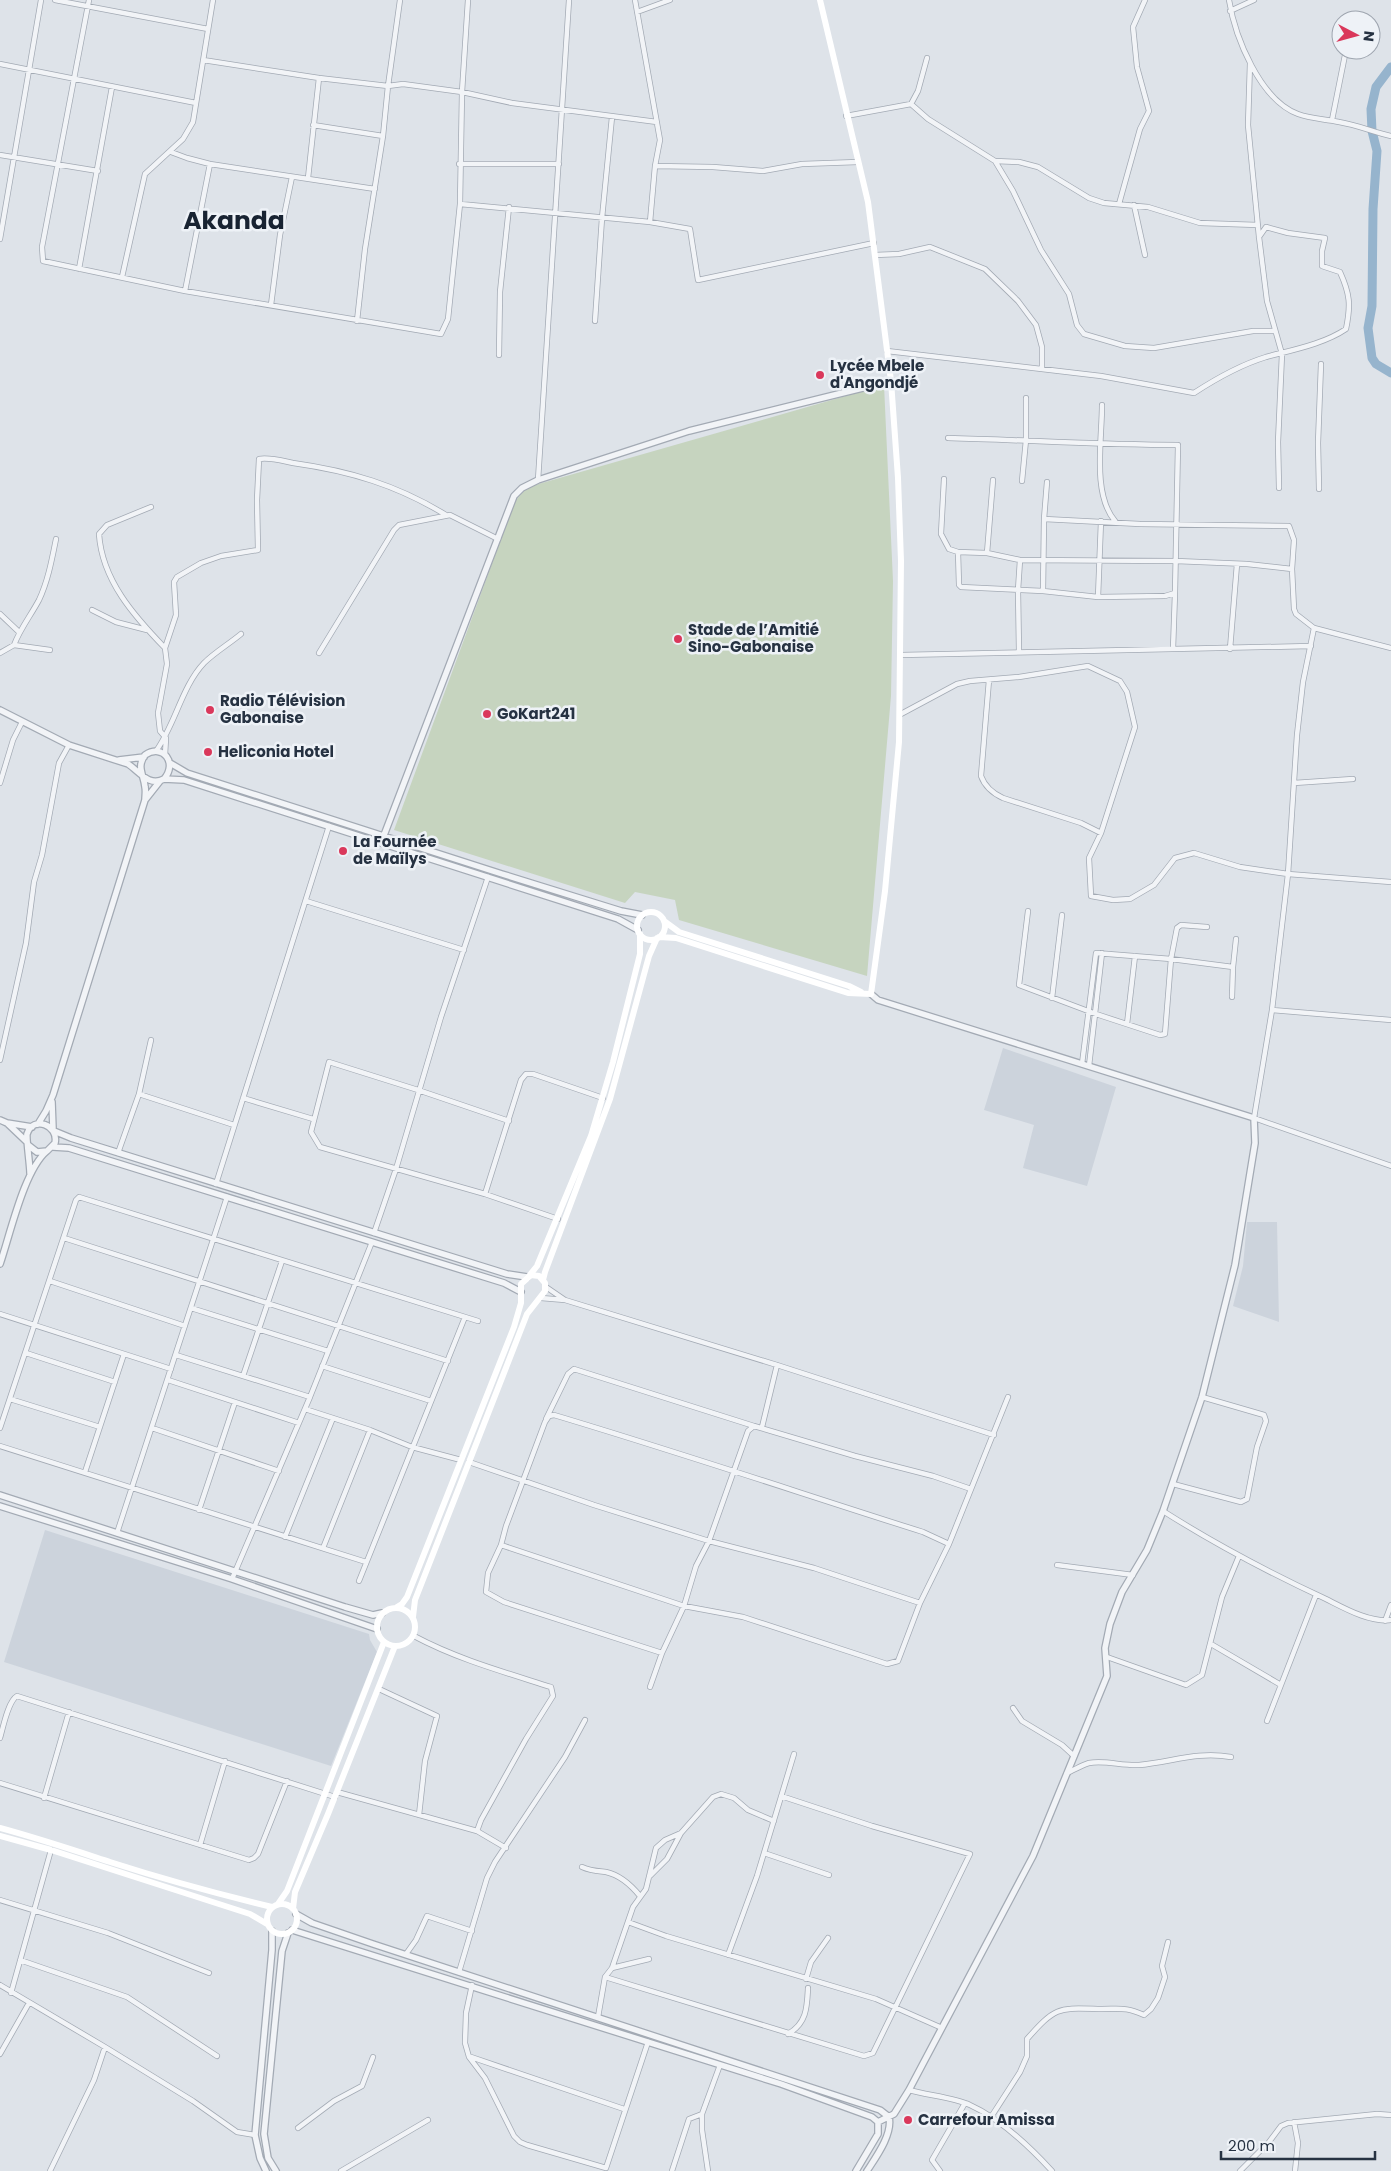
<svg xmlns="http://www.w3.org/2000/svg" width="1391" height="2171" font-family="Poppins,sans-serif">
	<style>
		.built { fill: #ccd3dc }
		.green { fill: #c6d4bf }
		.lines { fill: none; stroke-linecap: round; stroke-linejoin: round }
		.river { stroke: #96b4cd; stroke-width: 9 }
		.minor-casing { stroke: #a3aab4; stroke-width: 6 }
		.tertiary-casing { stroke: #a3aab4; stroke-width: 8 }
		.minor { stroke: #f2f4f7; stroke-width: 4.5 }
		.tertiary { stroke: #f2f4f7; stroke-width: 5.5 }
		.secondary { stroke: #fff; stroke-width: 6 }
		.poi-dot { fill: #da385b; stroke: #eef2f7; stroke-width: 2 }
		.labels { text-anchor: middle; stroke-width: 5; stroke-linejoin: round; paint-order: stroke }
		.poi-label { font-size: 15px; font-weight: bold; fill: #263242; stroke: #eef2f7; text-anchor: start }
		.town-label { font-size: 25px; font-weight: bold; fill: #182332; stroke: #eef2f7 }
	</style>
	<rect width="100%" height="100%" fill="#dee3e9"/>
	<!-- built -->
	<path class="built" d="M 1003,1048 L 1116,1087 L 1087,1186 L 1023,1168 L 1034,1125 L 984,1110 Z
		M 1247,1222 L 1277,1222 L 1279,1322 L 1233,1306 L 1243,1266 Z
		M 45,1530 L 369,1634 L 370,1640 L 377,1652 L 331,1766 L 4,1662 Z"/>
	<!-- green -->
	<path class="green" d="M 884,385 L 893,581 L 891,696 L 867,976 L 679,920 L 675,900 L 635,892 L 625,903 L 394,830 L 515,501 L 524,491 L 535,485 Z"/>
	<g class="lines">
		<!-- river -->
		<path class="river" d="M 1391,67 L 1376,87 L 1371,109 L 1372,131 L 1377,151 L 1373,209 L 1372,306 L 1368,328 L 1372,358 L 1376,364 L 1391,373"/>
		<defs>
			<path id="minor" d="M 55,0 L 208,29
				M 89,0 L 42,247 L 43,261 L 185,291 L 441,334 L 448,319 L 460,204 L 462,92 L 468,0
				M 635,0 L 660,140 L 655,166 L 650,222
				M 1229,0 C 1235,37 1260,100 1298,114 C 1311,119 1326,119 1339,122 C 1357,125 1374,132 1391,136
				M 1230,11 L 1254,0
				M 637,12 L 670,0
				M 203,60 L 319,78 L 388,86 L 403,84 L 462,92 L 512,103 L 657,122
				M 1250,63 L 1248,125 L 1259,237 L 1267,301 L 1282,354 L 1278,442 L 1279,488
				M 0,64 L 196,103
				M 911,104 L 918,91 L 927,58
				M 846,116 L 911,104 L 928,119 L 995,161 L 1013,191 L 1041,250 L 1069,294 L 1077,325 L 1084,334 L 1125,346 L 1154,348 L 1253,331 L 1275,331
				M 1332,120 L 1346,50
				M 313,125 L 383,136
				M 171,152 L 187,158 L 210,164 L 375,189
				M 0,155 L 98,171
				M 995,161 L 1019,162 L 1038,167 L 1089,198 L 1104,203 L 1148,207 L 1200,223 L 1258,225
				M 459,164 L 559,164
				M 655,166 L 713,167 L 763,171 L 802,164 L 858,162
				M 308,178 L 319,78
				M 460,204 L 650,222 L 690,229 L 698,280 L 874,243
				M 1119,204 L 1140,129 L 1149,111 L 1137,67 L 1133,27 L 1145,0
				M 1134,205 L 1145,255
				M 0,239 L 41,0
				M 875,255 L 899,254 L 930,247 L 985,269 L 1018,301 L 1036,325 L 1042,347 L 1042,369
				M 79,269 L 112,87
				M 122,277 L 145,174 L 183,139 L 193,122 L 213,0
				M 185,291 L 210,164
				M 271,305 L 280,235 L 292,177
				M 357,321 L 365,249 L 383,136 L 388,86 L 400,0
				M 595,321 L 602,218 L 612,117
				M 887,351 L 1101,376 L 1194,393 C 1217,378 1240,365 1266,357 C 1292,350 1324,344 1346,329 C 1351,305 1350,294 1340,272 L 1322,266 L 1322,251 L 1325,238 L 1288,233 L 1266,227 L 1259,237
				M 499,355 L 500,292 L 509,207
				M 1102,405 C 1102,440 1092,494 1115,521
				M 948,438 C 1025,440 1101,445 1178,445 L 1175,593 L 1165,596 L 1098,597 L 1043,591 L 961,587 L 959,585 L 958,552
				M 944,479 L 941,534 L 949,549 L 958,552 L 987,553 L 1020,560 L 1176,561 L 1247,564 L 1292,569
				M 538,480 L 569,0
				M 1022,481 L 1026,440 L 1026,398
				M 1319,489 L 1318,443 L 1321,364
				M 151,507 L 107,525 L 99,534 C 102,580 134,616 165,648
				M 1044,519 L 1140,524 L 1289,526 L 1294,540 L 1292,569 L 1294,609 L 1296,614 L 1314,628
				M 987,553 L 993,480
				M 1043,591 L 1044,519 L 1047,482
				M 1098,597 L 1101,521
				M 92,610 L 116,622 L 147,630
				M 0,614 L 19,632
				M 14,645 C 20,629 31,615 39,600 C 48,581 52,559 56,539
				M 1391,648 L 1314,628 L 1303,682 L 1297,735 L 1288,874 L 1272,1010 L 1254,1118 L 1391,1166
				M 1173,649 L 1175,593
				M 1230,649 L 1237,564
				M 1019,652 L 1018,590 L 1020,560
				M 0,653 L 14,645 L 50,650
				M 319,653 L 394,530 L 399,525 L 450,515 L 498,539
				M 901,655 L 1311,646
				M 989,680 L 981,776 C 985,787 992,793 1003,798 L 1081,823 L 1101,833
				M 901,714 L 957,684 L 970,681 L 1019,677 L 1088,666 L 1120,681 L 1127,692 L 1135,727 L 1101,833 L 1089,858 L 1091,896 L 1113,900 L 1130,899 L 1154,885 L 1175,858 L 1194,853 L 1240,867 L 1288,874 L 1391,882
				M 156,751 C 175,725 182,686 204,663 C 215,652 229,644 241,634
				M 165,755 L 166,738 L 160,731 L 158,713 L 167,664 L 165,648 L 176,615 L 174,582 L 177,577 L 201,563 L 221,556 L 258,550 L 257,500 L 259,459 C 269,457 283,461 293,463 C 350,471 397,485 446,515
				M 0,783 L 13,740 L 22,722
				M 1294,783 L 1353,779
				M 306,901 L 464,950
				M 1028,911 L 1019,985 L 1096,1014 L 1160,1035 L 1165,1034 L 1171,959 L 1177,928 L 1181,925 L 1207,927
				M 1233,967 L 1236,939
				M 1052,998 L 1062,915
				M 1272,1010 L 1391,1020
				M 1127,1024 L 1135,956
				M 0,1060 L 26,943 L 34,882 L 42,855 L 59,763 L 69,745
				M 1082,1064 L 1096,953 L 1171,959 L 1233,967 L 1232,997
				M 1089,1066 L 1102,953
				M 139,1094 L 151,1040
				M 243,1098 L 313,1119
				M 509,1121 L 418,1090 L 329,1062 L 311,1132 L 320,1147 L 485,1194 L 558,1219
				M 118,1153 L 139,1094 L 234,1125
				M 216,1184 L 329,826
				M 485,1194 L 521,1080 L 526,1074 L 533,1074 L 603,1098
				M 374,1233 L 396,1169 L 441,1017 L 488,877
				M 64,1238 L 448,1361
				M 50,1281 L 185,1326
				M 541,1298 L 565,1300 L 546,1287
				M 565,1300 L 777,1365 L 994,1435
				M 191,1308 L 328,1351
				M 0,1314 L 171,1369
				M 26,1353 L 115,1382
				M 176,1355 L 310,1397
				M 322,1366 L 431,1401
				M 243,1376 L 282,1261
				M 168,1380 L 299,1423
				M 10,1399 L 100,1427
				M 305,1409 L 370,1430 L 323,1548
				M 546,1419 L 568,1374 L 574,1369 L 754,1426
				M 762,1427 L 777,1365
				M 0,1428 L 76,1200 L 79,1197 L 478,1321
				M 152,1428 L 279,1471
				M 370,1430 L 412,1447 L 461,1460
				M 0,1446 L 366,1562
				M 469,1462 L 594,1505 L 709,1541 L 814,1568 L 920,1603 L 949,1544 L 1008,1397
				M 85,1472 L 124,1354
				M 1173,1484 L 1241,1502 L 1247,1499 L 1257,1447 L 1266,1421 L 1264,1415 L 1202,1397
				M 199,1510 L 235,1402
				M 1163,1511 C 1215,1544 1270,1573 1326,1599 C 1344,1608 1370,1623 1391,1620
				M 117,1533 L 227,1197
				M 285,1537 L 333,1418
				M 949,1544 L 923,1532 C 800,1493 678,1452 554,1415 L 549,1416 L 545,1422 L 506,1526 L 501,1545 L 684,1606 L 696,1566 L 709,1541 L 748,1431 L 754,1426 L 855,1456 L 933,1476 L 971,1489
				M 501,1545 L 488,1573 L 486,1592 L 504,1602 L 662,1653
				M 1057,1565 L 1133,1575
				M 232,1579 L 310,1397 L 372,1242
				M 359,1581 L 465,1317
				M 1385,1621 L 1391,1605
				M 414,1636 C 457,1659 504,1672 551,1687 L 553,1696 L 526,1739 L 481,1820 L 477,1831
				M 1211,1644 L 1281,1685 L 1267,1721
				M 1107,1657 L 1186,1685 L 1202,1675 L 1222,1597 L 1239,1556
				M 1281,1685 L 1316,1595
				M 650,1687 L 662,1653 L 684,1606 L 743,1617 L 887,1664 L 898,1661 L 920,1603
				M 379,1689 L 437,1716 L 425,1761 L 419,1815
				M 1013,1708 L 1022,1721 L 1062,1745 L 1074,1756
				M 0,1738 C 3,1728 8,1701 17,1696 L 335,1797
				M 1067,1773 C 1074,1770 1082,1765 1089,1763 C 1105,1760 1122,1766 1139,1765 C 1172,1762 1197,1751 1231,1757
				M 0,1783 L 249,1860 L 254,1858 L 258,1854 L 287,1781
				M 337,1792 L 477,1831 L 506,1848
				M 44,1798 L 69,1712
				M 200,1845 L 225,1761
				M 764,1853 L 829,1875
				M 582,1867 C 591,1871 597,1871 606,1872 C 620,1875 631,1885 640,1896
				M 650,1876 L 667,1859 L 681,1833
				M 0,1900 L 108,1933 L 209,1973
				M 628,1922 L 666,1936 L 876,1999 L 942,2028
				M 406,1954 L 416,1940 L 427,1916 L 472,1931
				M 728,1955 L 757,1876 L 794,1754
				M 20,1960 L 127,1997 L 217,2056
				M 612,1968 L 649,1959
				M 459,1972 L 487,1878 L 495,1862 L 565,1757 L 585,1720
				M 605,1977 L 864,2056 L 873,2053 L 970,1854 L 872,1826 L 781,1796
				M 806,1979 L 811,1962 L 828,1938
				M 0,1985 L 105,2047 L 193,2101 L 237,2132 L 255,2135
				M 472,1985 L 466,2013 L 465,2043 L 469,2057 L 485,2078 L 514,2136 L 520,2142 L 527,2145 L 606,2168 L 648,2042
				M 11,1993 L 51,1850
				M 598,2017 L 605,1977 L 612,1968 L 633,1907 L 646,1889 L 656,1848 L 665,1840 L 681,1833 L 713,1797 L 721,1794 L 734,1798 L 748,1810 L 774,1821
				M 788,2034 C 807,2023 807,2007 808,1988
				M 0,2054 L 29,2003
				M 471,2057 L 624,2109
				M 909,2090 C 926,2095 956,2098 970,2105 C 1001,2119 1029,2146 1052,2171
				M 991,2117 L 1020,2072 L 1027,2056 L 1027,2039 C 1057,2005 1059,2008 1102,2009 C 1121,2009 1126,2007 1144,2015 L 1151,2009 L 1158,1998 L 1165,1977 L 1162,1966 L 1168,1942
				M 1294,2122 L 1298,2143 L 1295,2171
				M 298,2128 L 334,2101 L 362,2086 L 373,2057
				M 50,2171 L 94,2080 L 105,2047
				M 341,2171 L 428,2120
				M 672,2171 L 689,2119 L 702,2114
				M 708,2171 L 702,2130 L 702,2114 L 720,2065
				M 940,2171 L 932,2160 L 965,2103
				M 1240,2171 L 1269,2142 L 1281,2126 L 1288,2123 L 1377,2114 L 1391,2115"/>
			<path id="tertiary" d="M 0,710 L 69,745 L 128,764 C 140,772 149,787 164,779 C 178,763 163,743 145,755 C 136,767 144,775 145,787 C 146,791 145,796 145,800 L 53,1095 L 46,1111 L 38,1124
				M 119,760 L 144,757
				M 170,763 L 187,773 L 502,874 L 621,911 L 642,915
				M 164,779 L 184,780 L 618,919 L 638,930
				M 145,800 L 160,781
				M 381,843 L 514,496 L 522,488 L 538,480 L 689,431 L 891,381
				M 871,994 L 878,1000 L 1254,1118 L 1255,1143 L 1235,1265 L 1202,1397 L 1163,1511 L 1147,1550 L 1122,1592 L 1110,1624 L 1105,1648 L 1107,1676 L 1033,1856 L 909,2090 L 894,2114 L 878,2122
				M 52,1102 L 53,1129
				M 0,1120 L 7,1123 L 27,1142
				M 7,1123 L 32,1127
				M 54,1131 L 71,1138 L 507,1274 L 527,1277
				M 28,1145 L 37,1152 L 47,1151 L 55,1143 C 59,1125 33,1115 27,1134 C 26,1138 30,1165 30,1173
				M 53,1147 L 69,1148 L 504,1283 L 521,1292
				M 0,1264 C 10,1235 24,1170 47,1151
				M 0,1495 L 345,1607 L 373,1615 L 382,1613
				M 0,1506 L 232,1579 L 377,1629
				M 296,1914 L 312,1923 L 373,1944 L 880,2110 L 889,2117 C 893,2134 876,2157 867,2171
				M 292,1930 L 781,2084 L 872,2117 L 878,2122 L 878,2134 L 856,2171
				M 266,2171 L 260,2158 L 255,2135 L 272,1950 L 272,1931
				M 276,2171 L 268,2158 L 264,2134 L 282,1951 L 288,1933"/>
		</defs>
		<!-- minor casing -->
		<use href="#minor" class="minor-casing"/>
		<!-- tertiary casing -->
		<use href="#tertiary" class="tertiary-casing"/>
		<!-- minor -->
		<use href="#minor" class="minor"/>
		<!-- tertiary -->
		<use href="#tertiary" class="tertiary"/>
		<!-- secondary -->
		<path class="secondary" d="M637 926a14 14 0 1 1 28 0a14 14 0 1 1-28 0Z
			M 664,921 L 679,932 L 849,986 L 861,992
			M 659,937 L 676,938 L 848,993 L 871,994 L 885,891 L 899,742 L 901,561 L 898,478 L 891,381 L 868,202 L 820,0
			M 529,1276 L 537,1266 L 591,1136 L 613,1062 L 640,954 L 640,934
			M 543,1280 L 545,1272 L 610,1099 L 649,956 L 657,938
			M 397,1607 L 402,1604 L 407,1597 L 514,1327 L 521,1303 L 521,1284 L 531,1275 L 539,1276 L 545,1283 L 545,1291 L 527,1314 L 415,1600 L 413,1617
			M377 1627a19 19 0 1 1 38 0a19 19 0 1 1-38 0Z
			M 0,1828 C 37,1838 73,1850 110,1862 C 163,1879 218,1894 272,1907
			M 0,1836 L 51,1850 L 250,1914 L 267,1924
			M 278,1904 L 287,1891 L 384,1642
			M267 1919a15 15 0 1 1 30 0a15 15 0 1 1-30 0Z
			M 293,1909 L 295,1892 L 328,1814 L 395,1646"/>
	</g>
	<!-- markers -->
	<g class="poi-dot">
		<circle cx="820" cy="375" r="5"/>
		<circle cx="678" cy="639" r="5"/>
		<circle cx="210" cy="710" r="5"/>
		<circle cx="487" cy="714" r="5"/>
		<circle cx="208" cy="752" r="5"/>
		<circle cx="343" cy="851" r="5"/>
		<circle cx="908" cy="2120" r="5"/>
	</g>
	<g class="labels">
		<!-- poi labels -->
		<g class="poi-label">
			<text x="830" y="371">Lycée Mbele<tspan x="830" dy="17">d'Angondjé</tspan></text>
			<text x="688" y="635">Stade de l’Amitié<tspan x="688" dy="17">Sino-Gabonaise</tspan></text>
			<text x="220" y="706">Radio Télévision<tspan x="220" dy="17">Gabonaise</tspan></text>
			<text x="497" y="719">GoKart241</text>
			<text x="218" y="757">Heliconia Hotel</text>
			<text x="353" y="847">La Fournée<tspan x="353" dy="17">de Maïlys</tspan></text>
			<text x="918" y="2125">Carrefour Amissa</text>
		</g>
		<!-- town labels -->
		<g class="town-label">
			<text x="234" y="229">Akanda</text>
		</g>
	</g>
	<!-- north arrow -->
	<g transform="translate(1356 35) rotate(96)"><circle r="24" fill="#eef2f7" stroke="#9ea5af"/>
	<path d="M0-4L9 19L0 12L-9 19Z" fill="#da385b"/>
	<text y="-8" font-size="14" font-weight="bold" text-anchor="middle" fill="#263242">N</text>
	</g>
	<!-- scale -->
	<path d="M1221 2151v8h154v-8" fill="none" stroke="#263242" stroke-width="2.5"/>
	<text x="1228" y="2151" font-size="15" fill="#263242" stroke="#eef2f7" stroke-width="4" paint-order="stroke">200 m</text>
</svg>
